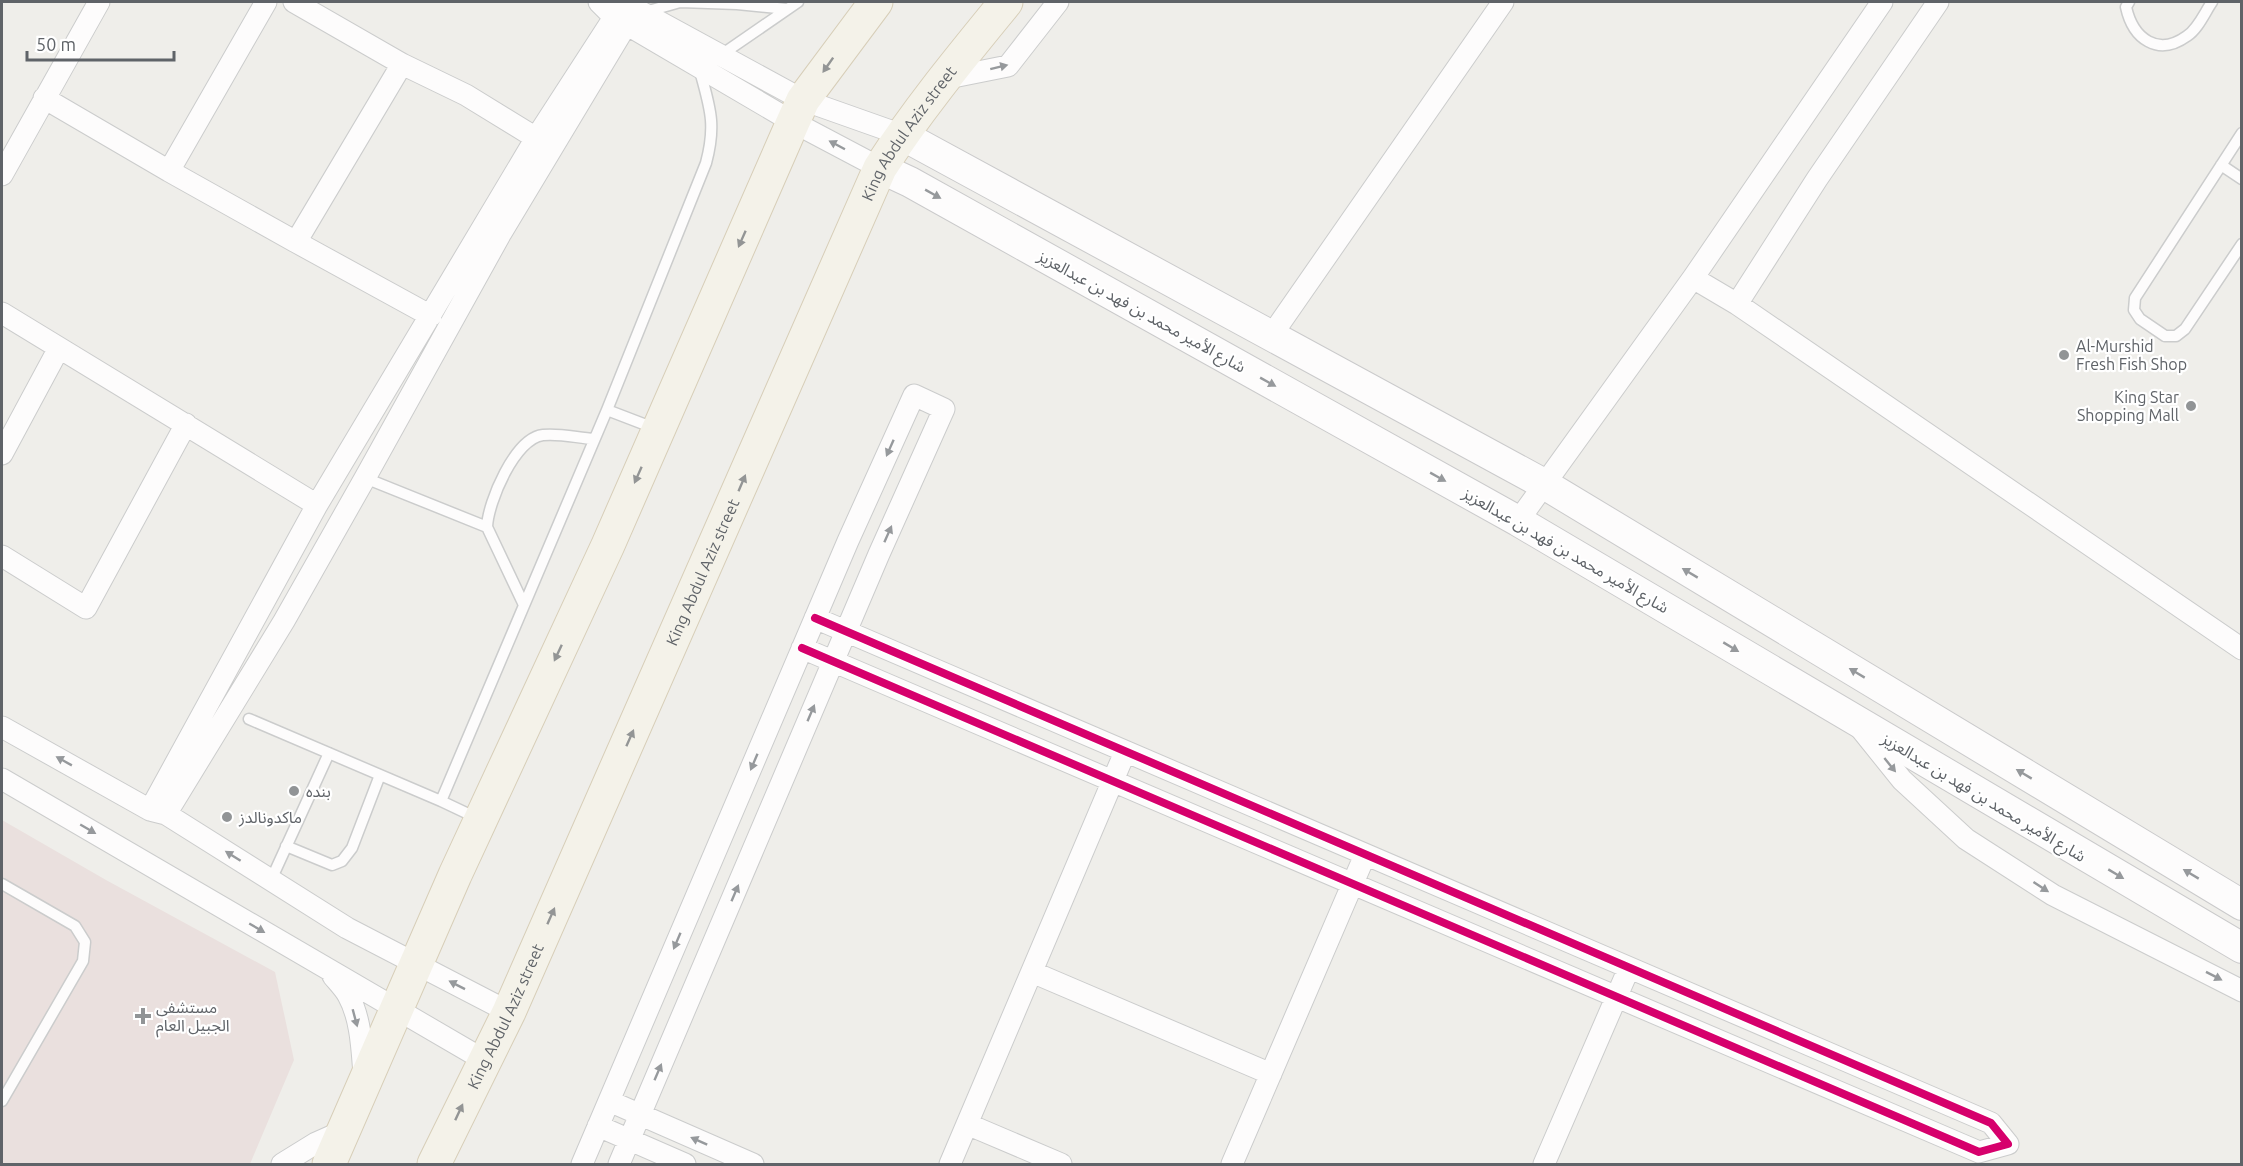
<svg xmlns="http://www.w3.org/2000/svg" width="2243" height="1166" font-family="Ubuntu,'Noto Sans Arabic',sans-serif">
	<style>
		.medical { fill: #eae0de }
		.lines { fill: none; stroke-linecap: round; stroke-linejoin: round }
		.lane-casing { stroke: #cbcccc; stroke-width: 13 }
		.street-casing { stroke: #cbcccc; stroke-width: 23 }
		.secondary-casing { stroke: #cacacb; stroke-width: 32 }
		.primary-casing { stroke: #d7ceb8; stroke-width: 35 }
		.lane { stroke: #fdfcfc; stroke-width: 10 }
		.street { stroke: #fdfcfc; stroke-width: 21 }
		.secondary { stroke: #fdfcfc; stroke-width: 30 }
		.primary { stroke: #f4f2e9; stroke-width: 33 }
		.cycleway-casing { stroke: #fff; stroke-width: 11 }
		.cycleway { stroke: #d6006c; stroke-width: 8 }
		.oneway { fill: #939595 }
		.oneway2 { fill: #96999c }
		.poi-dot { fill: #919496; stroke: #fff; stroke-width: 2 }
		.labels { text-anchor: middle; stroke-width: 4.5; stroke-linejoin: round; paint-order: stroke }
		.street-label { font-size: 16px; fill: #5f6368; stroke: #fff }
		.poi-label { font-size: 16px; fill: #5f6368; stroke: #fff; text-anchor: start }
	</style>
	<rect width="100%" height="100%" fill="#efeeea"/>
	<!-- medical -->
	<path class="medical" d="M 2,820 L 106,880 L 275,972 L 294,1060 L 250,1164 L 2,1164 Z"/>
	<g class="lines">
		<defs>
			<path id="lane" d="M 2129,2 L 2126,7 C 2133,39 2158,57 2187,36 C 2198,29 2205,12 2212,2
				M 645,12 L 680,2 L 737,4 L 787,9
				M 721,55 L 798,2
				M 2242,133 L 2135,298 L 2134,310 L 2140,319 L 2165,336 L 2176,336 L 2185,329 L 2242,244
				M 2221,165 L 2242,179
				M 607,410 L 654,428
				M 365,478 L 487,527
				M 524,605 L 487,527 C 488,502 515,438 543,435 C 559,433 578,438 594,439
				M 249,719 L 441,801 L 479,819
				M 441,801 L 607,410 L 706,163 C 717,122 709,106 699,67
				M 286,846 L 332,865 L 342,861 L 352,848 L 380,775
				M 271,880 L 329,753
				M 2,884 L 75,926 L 85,942 L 83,961 L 2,1101"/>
			<path id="street" d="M 294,2 L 402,64 L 296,242 L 431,316
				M 599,2 L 614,17 L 793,122 L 880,168
				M 623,2 L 803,100 L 902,135
				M 402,64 L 466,95 L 536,138
				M 943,79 L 1008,66 L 1058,2
				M 44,98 L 169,171 L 266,2
				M 169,171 L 296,242
				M 2,175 L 99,2
				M 1693,278 L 1737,304 L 2242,649
				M 1737,304 L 1817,179 L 1938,2
				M 2,313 L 317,505
				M 1271,336 L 1503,2
				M 2,454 L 59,348
				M 1518,521 L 1693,278 L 1882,2
				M 2,556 L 86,608 L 186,424
				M 802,648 L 1979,1152 L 2008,1144 L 1991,1123 L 815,618
				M 2,727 L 150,810 L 166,814 L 347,928 L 509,1012
				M 1861,729 L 1902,780 L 1966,839 L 2053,895 L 2242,991
				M 2,779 L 484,1060
				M 150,810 L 317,505 L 536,138 L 624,2
				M 166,814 L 284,621 L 365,478 L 501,233 L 629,20
				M 1032,972 L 1271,1074
				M 333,976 C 338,982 344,988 348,995 C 361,1018 362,1049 364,1075
				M 609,1101 L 753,1164
				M 967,1124 L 1061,1164
				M 598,1126 L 685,1164
				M 282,1164 L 316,1143 L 343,1131
				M 582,1164 L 848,541 L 914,395 L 944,409 L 879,554 L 619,1164
				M 950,1164 L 1125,752
				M 1232,1164 L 1365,855
				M 1544,1164 L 1629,968"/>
			<path id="secondary" d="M 902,135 L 1544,484 L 2242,905
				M 880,168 L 910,182 L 1518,521 L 2242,948"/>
			<g id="primary">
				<path d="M 329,1164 L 455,875 L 608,545 L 793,122 L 803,100 L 876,2"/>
				<path id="s1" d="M 434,1164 L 509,1012 L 880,168 C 918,109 962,56 1006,2"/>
			</g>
		</defs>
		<!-- lane casing -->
		<use href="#lane" class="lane-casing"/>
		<!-- street casing -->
		<use href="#street" class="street-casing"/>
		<!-- secondary casing -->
		<use href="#secondary" class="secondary-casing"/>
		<!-- primary casing -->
		<use href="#primary" class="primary-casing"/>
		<!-- lane -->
		<use href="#lane" class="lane"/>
		<!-- street -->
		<use href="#street" class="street"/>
		<!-- secondary -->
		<use href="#secondary" class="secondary"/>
		<!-- primary -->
		<use href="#primary" class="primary"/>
		<defs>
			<path id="cycleway" d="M 802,648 L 1979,1152 L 2008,1144 L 1991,1123 L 815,618"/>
		</defs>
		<!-- cycleway casing -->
		<use href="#cycleway" class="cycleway-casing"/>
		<!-- cycleway -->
		<use href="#cycleway" class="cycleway"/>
	</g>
	<!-- one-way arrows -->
	<defs><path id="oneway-solid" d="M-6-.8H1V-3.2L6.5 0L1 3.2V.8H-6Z" transform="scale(1.5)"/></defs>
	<g class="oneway">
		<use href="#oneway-solid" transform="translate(828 65) rotate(125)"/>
		<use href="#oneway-solid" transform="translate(742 239) rotate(114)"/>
		<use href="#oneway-solid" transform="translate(638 475) rotate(114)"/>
		<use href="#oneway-solid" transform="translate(742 483) rotate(-67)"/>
		<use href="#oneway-solid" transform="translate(558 653) rotate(115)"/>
		<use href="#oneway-solid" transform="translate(630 738) rotate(-66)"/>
		<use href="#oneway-solid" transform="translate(551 916) rotate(-66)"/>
		<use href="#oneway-solid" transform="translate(459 1112) rotate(-65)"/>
	</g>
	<g class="oneway2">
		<use href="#oneway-solid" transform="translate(999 67) rotate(-14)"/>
		<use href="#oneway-solid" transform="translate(837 145) rotate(-152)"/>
		<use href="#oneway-solid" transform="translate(933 194) rotate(29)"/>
		<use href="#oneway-solid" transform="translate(1268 382) rotate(29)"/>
		<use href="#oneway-solid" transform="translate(890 448) rotate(114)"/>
		<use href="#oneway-solid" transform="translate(1438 477) rotate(29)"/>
		<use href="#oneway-solid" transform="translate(888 534) rotate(-66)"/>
		<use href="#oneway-solid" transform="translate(1690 573) rotate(-149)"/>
		<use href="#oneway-solid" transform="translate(1731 647) rotate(31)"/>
		<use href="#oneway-solid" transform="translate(1857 673) rotate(-149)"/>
		<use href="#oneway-solid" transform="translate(811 713) rotate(-67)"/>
		<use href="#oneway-solid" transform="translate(64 761) rotate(-151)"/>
		<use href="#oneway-solid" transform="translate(754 762) rotate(113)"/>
		<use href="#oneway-solid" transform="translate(1890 765) rotate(51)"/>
		<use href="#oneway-solid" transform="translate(2024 774) rotate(-149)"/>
		<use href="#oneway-solid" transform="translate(88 829) rotate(30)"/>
		<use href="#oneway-solid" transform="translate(233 856) rotate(-148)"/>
		<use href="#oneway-solid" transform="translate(2116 874) rotate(31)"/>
		<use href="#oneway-solid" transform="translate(2191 874) rotate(-149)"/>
		<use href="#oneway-solid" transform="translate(2041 887) rotate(33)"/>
		<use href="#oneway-solid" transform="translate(735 893) rotate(-67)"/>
		<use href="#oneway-solid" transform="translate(257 928) rotate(30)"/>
		<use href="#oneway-solid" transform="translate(677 941) rotate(113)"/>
		<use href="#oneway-solid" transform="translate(2214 976) rotate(27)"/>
		<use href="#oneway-solid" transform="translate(457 985) rotate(-153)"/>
		<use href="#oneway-solid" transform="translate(355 1018) rotate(75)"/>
		<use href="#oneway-solid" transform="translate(658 1072) rotate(-67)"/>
		<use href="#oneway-solid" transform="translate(699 1141) rotate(-156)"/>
	</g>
	<!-- markers -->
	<g class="poi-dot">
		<circle cx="2064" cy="355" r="6"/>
		<circle cx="2191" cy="406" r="6"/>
		<circle cx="294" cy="791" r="6"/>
		<circle cx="227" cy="817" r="6"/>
		<path d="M140 1007h6v6h6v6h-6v6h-6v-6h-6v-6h6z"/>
	</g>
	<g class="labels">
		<!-- street labels -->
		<g class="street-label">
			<text dy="6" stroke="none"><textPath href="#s1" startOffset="1136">King Abdul Aziz street</textPath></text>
			<text transform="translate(1142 311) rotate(29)" y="6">شارع الأمير محمد بن فهد بن عبدالعزيز</text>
			<text transform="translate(1566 550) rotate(30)" y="6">شارع الأمير محمد بن فهد بن عبدالعزيز</text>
			<text dy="6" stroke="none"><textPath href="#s1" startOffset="650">King Abdul Aziz street</textPath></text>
			<text transform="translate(1984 797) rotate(31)" y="6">شارع الأمير محمد بن فهد بن عبدالعزيز</text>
			<text dy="6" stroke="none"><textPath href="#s1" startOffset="164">King Abdul Aziz street</textPath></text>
		</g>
		<!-- poi labels -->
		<g class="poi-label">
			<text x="2076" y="352">Al-Murshid<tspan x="2076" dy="18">Fresh Fish Shop</tspan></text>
			<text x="2179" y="403" text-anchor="end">King Star<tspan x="2179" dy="18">Shopping Mall</tspan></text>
			<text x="306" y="797">بنده</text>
			<text x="239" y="823">ماكدونالدز</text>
			<text x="156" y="1013">مستشفى<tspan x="156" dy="18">الجبيل العام</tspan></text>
		</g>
	</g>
	<!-- border -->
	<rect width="2243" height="1166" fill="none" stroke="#5f6368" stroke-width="6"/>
	<!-- scale -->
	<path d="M27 51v9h147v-9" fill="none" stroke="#5f6368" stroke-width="3"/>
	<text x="36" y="51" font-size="18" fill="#5f6368" stroke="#ffffff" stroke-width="4.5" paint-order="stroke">50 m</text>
</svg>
